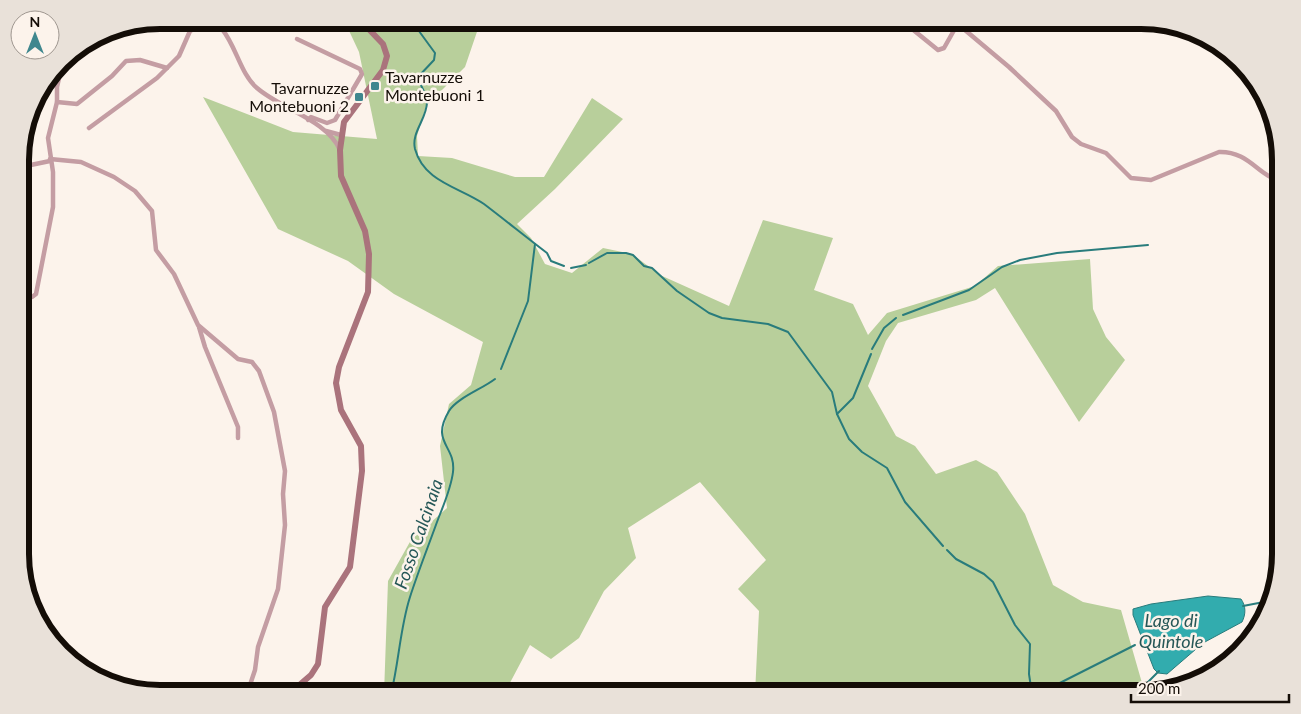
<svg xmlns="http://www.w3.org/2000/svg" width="1301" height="714" viewBox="0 0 1301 714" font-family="Lato,sans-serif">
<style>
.green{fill:#b8cf9b}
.water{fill:#32acae;stroke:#297c7c}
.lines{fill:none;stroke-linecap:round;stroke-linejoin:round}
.stream{stroke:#297c7c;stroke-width:2}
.minor{stroke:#c49da3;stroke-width:4.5}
.secondary{stroke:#aa737c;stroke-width:6}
.poi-dot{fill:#3f878e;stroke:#fcf3eb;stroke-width:2}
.labels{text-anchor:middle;stroke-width:5;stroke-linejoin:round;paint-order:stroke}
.poi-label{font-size:16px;fill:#140d07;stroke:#fcf3eb;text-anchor:start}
.water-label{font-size:18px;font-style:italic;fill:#255757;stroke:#fcf3eb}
.rim{fill:none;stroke:#140d07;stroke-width:6}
</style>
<rect width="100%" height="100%" fill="#fcf3eb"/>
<!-- green -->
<path class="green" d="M 344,20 L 481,20 L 465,67 L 426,106 L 417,136 L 418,156 L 452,158 L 515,177 L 544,177 L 592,98 L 623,119 L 555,189 L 517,224 L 531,238 L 545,264 L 572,273 L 603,248 L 632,254 L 660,275 L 729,306 L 763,220 L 833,238 L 814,290 L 853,304 L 868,335 L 887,313 L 975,286 L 998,266 L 1090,259 L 1093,309 L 1106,337 L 1125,360 L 1079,422 L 995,288 L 976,300 L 898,323 L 886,341 L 868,386 L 896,436 L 915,446 L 936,474 L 976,460 L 997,472 L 1025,514 L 1053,585 L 1083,602 L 1121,610 L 1142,683 L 1133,694 L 755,694 L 759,611 L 738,589 L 766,560 L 700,482 L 628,528 L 636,558 L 604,591 L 579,638 L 551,659 L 530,645 L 504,694 L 384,694 L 388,581 L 411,540 L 447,508 L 440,446 L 449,404 L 471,385 L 483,342 L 394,294 L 348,261 L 278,229 L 203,97 L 293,132 L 377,139 L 359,52 Z"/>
<!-- water -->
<path class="water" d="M 1208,596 L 1241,599 C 1246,606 1246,614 1242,622 L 1203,643 L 1167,674 L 1158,673 L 1154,669 L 1133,615 L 1133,609 L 1151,604 Z"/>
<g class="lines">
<!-- stream -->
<g class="stream">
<path d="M 415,20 L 416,27 L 435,53 L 434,60 L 418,77 C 420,86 427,94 427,102 C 427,119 411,132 415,149 C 424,182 459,187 484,204 C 505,220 526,237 547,253 L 551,261 L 564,266"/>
<path d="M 1147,22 L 1148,26"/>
<path d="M 589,263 L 607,253 L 626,253 L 633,255 L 644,266 L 652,268 L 677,291 L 709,313 L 722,318 L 768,324 L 788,332 L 832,392 L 837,414 L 849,439 L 862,452 L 887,468 L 905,502 L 943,546"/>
<path d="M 571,268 L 586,265"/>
<path d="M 903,315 L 969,290 L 1002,267 L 1020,260 L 1057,253 L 1148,245"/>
<path d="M 872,349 L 884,328 L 896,318"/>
<path d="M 501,369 L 528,301 L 535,244"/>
<path d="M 837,414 L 853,398 L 871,354"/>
<path d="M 947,550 L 956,559 L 984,574 L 993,582 L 1015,625 L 1030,644 L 1029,674 L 1032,694"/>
<path d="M 1243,606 L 1269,601"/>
<path d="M 391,694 C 399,662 400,628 410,597 C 418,572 428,547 437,522 C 443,506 451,489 453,472 C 456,445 430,443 449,411 C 457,398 482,389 495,379"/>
<path d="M 1038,694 L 1135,645"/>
<path d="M 1128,694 L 1147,683 L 1159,671"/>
</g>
<!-- minor -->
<g class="minor">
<path d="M 901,20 L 938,50 L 944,48 L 957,25"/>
<path d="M 953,20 L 1009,67 L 1056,111 L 1072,137 L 1081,144 L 1106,153 L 1131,178 L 1151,180 L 1219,152 C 1249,151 1258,176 1281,181"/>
<path d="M 297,39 L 360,69 L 362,74 L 335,120 L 327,123 L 311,117 L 308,120"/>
<path d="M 57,102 L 77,104 L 112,76 L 126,61 L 140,60 L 167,68"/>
<path d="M 89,128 L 157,78 L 179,56 L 190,31 L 201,25 L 222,29 C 236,46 241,75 257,88 C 281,109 327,120 340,150"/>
<path d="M 326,131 L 341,135"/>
<path d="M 50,159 L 81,162 L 114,177 L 135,191 L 152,211 L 156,250 L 174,274 L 198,325 L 238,359 L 252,362 L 259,371 L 274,412 L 285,471 L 283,494 L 285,525 L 278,589 L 258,647 L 255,670 L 247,694"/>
<path d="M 21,167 L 50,161"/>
<path d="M 21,293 L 32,297 L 36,294 L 53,207 L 53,172 L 48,138 L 57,102 L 57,87 L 63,61"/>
<path d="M 199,327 L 205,347 L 238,427 L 238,438"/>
</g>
<!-- secondary -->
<path class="secondary" d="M 289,694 L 311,675 L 318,664 L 325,607 L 350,567 L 362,471 L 361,446 L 341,410 L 336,383 L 339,367 L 368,292 L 369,254 L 365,231 L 341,176 L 340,150 L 344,122 L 383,70 L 387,56 L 383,44 L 360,20"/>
</g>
<!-- markers -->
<g class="poi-dot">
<rect x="370" y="81" width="10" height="10" rx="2.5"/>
<rect x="354" y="92" width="10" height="10" rx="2.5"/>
</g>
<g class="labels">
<!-- poi labels -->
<g class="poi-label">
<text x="385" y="83">Tavarnuzze<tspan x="385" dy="18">Montebuoni 1</tspan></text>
<text x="349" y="94" text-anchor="end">Tavarnuzze<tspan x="349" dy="18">Montebuoni 2</tspan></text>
</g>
<!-- water labels -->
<g class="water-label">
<text transform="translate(419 534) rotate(-71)" y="6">Fosso Calcinaia</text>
<text x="1171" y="627">Lago di<tspan x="1171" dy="21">Quintole</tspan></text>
</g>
</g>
<!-- crop -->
<path d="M0 0H1301V714H0ZM160 29H1141A131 131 0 0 1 1272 160V554A131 131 0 0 1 1141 685H160A131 131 0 0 1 29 554V160A131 131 0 0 1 160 29Z" fill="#e9e1d9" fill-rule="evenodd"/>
<path class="rim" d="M160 29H1141A131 131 0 0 1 1272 160V554A131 131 0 0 1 1141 685H160A131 131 0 0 1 29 554V160A131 131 0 0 1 160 29Z"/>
<!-- north arrow -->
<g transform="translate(35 35)"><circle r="24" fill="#fcf3eb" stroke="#9f9790"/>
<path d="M0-4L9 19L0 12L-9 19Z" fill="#3f878e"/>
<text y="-8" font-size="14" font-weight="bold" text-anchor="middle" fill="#140d07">N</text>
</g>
<!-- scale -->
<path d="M1131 694v8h158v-8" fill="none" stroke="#140d07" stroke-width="2.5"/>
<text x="1138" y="694" font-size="15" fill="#140d07" stroke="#fcf3eb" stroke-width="4" paint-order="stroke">200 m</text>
</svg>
